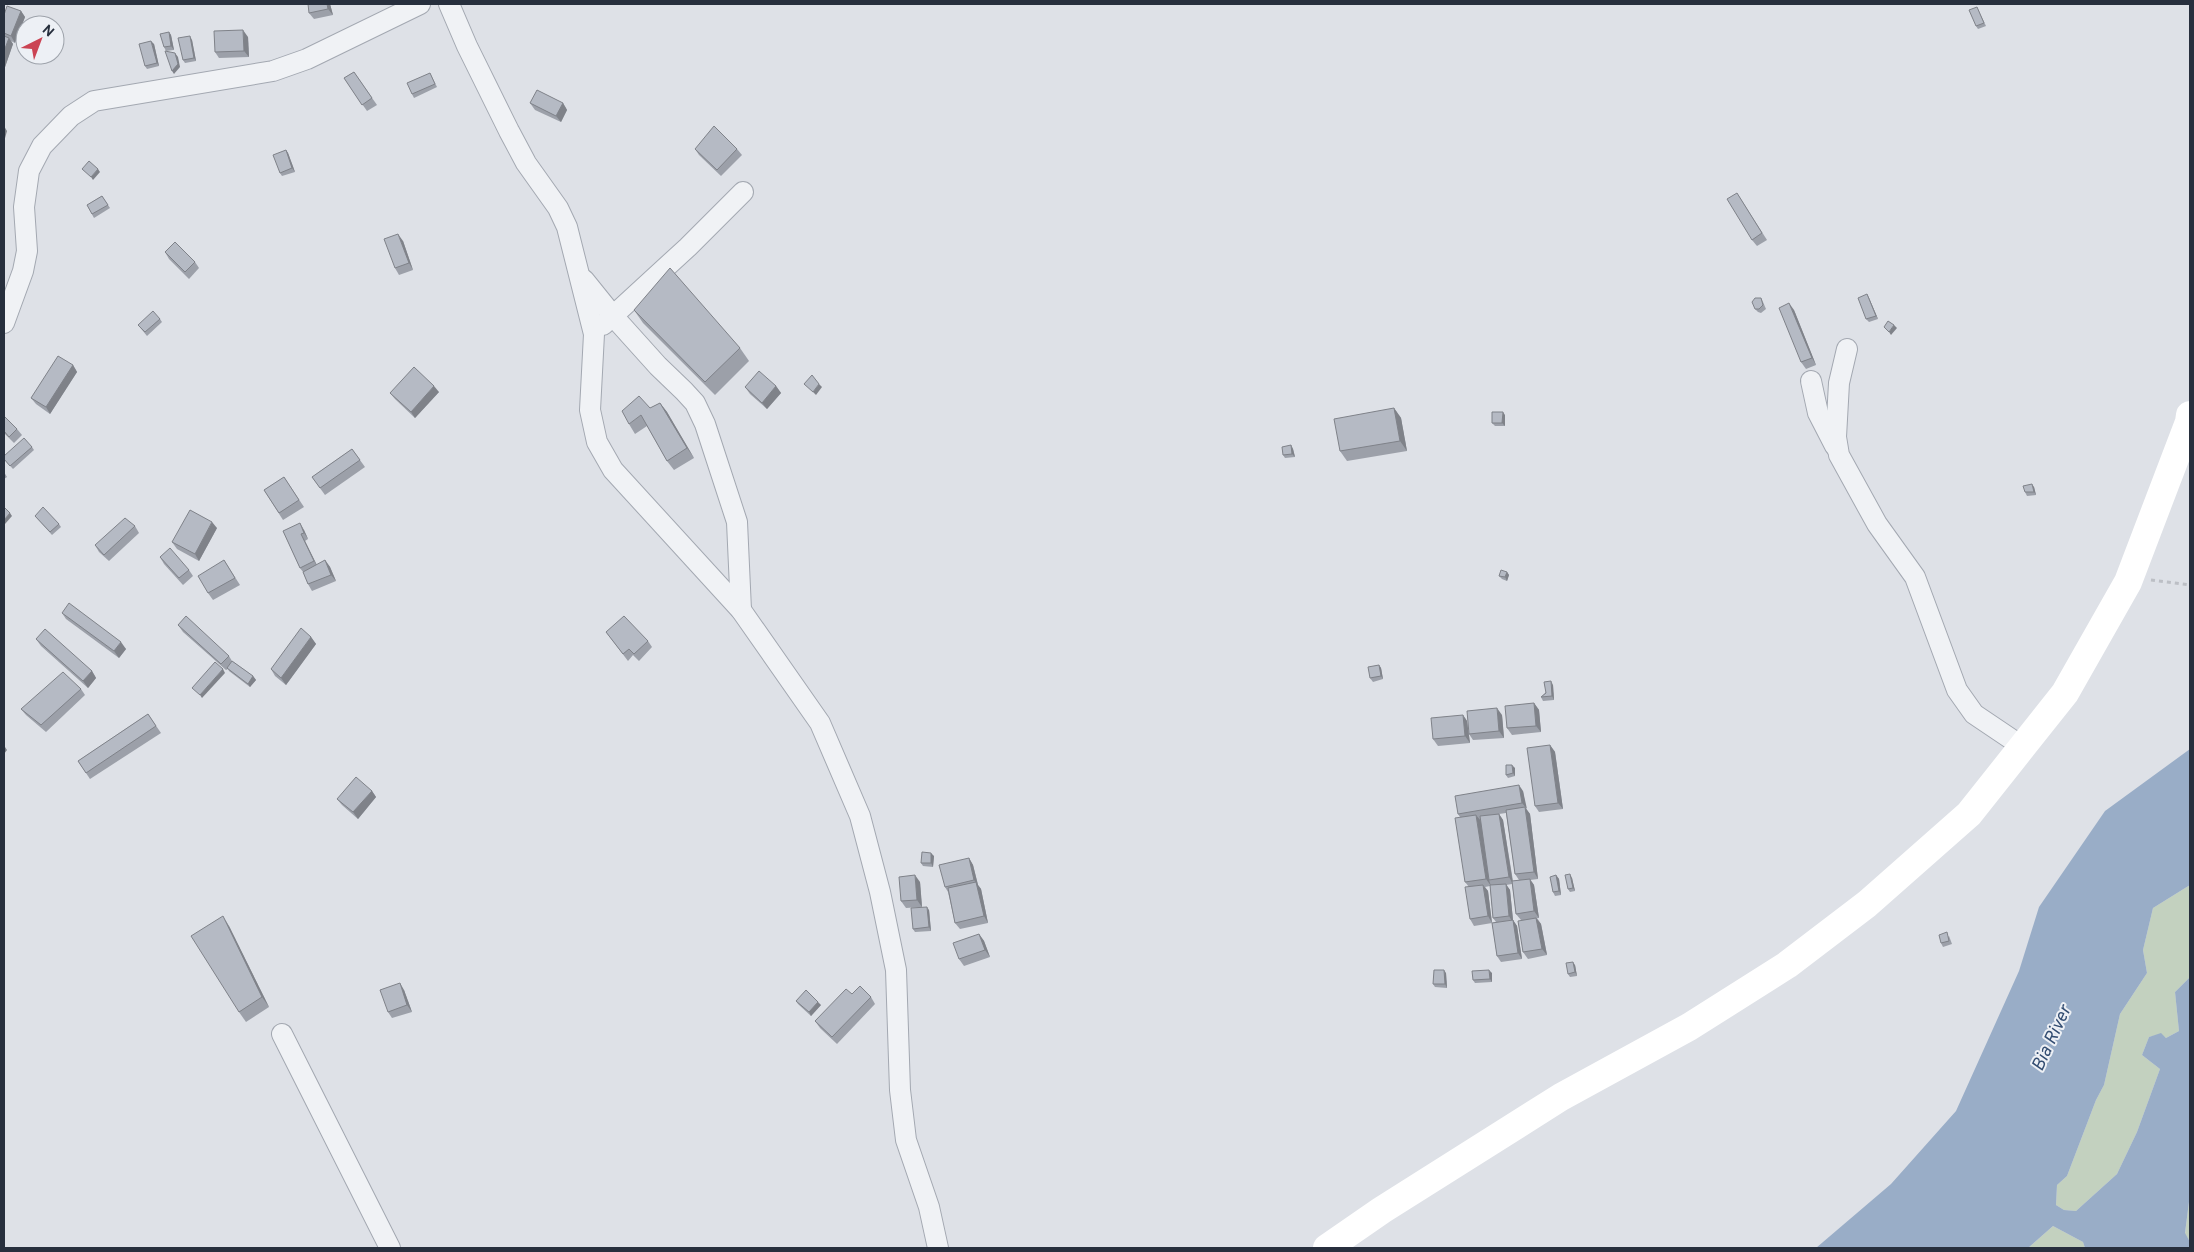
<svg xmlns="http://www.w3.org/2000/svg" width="2194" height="1252" viewBox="0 0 2194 1252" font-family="Overpass,sans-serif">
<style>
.green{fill:#c3d1bf}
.water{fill:#99adc7}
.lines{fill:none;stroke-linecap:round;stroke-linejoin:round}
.minor-casing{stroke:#a3a8b1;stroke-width:22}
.path{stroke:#bcbfc5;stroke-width:3;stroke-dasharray:4 4;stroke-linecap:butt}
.minor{stroke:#f0f2f5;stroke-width:20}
.secondary{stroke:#fff;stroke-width:28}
.wall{fill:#9ca0a9;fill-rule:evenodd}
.shaded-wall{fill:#7f8289}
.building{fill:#b5bac4;stroke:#7f8289}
.labels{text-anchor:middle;stroke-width:4;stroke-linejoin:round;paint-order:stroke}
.water-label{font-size:18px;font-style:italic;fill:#324c71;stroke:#edf0f5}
</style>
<rect width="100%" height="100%" fill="#dee1e7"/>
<!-- green -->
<g class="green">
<path d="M 2190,885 L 2190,977 L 2175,992 L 2179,1031 L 2166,1038 L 2161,1034 L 2149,1037 L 2142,1055 L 2160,1069 L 2137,1132 L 2117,1174 L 2076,1211 L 2064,1210 L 2056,1205 L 2057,1185 L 2067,1176 L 2096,1100 L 2104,1085 L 2120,1014 L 2147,973 L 2143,950 L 2153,908 Z"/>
<path d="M 2190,1194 L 2190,1242 L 2185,1234 Z"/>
<path d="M 2053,1226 L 2083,1242 L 2085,1248 L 2028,1248 Z"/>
</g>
<!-- water -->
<path class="water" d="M 2190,749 L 2190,885 L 2153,908 L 2143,950 L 2147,973 L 2120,1014 L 2104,1085 L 2096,1100 L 2067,1176 L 2057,1185 L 2056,1205 L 2064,1210 L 2076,1211 L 2117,1174 L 2137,1132 L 2160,1069 L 2142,1055 L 2149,1037 L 2161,1033 L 2166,1038 L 2179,1031 L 2175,992 L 2190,977 L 2190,1194 L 2185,1233 L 2190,1242 L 2190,1248 L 2085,1248 L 2083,1242 L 2053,1226 L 2028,1248 L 1816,1248 L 1891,1184 L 1956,1111 L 2019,971 L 2039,907 L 2105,811 Z"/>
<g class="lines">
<!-- minor casing -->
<g class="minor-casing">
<g id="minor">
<path d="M 449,4 L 467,46 L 509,131 L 526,163 L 558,208 L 567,227 L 594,334 L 590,410 L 597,442 L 613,470 L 741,610 L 820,723 L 860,816 L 880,892 L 896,970 L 900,1090 L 906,1140 L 929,1207 L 938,1248"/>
<path d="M 584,280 L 613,316 L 658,366 L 684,391 L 695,403 L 705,424 L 737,522 L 741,610"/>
<path d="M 4,323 L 23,271 L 27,251 L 24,207 L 29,171 L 42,146 L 71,116 L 94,101 L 273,71 L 307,59 L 420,4"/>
<path d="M 603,325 L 688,247 L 743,192"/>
<path d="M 1847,349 L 1839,383 L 1836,437 L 1839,455 L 1877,524 L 1915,577 L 1957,690 L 1974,714 L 2023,747"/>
<path d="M 1811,381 L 1818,413 L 1835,446"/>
<path d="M 282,1034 L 390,1248"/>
</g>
</g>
<!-- path -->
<path class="path" d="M 2151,580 L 2190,585"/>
<!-- minor -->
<use href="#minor" class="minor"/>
<!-- secondary -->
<path class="secondary" d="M 1327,1248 L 1382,1210 L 1561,1097 L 1689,1027 L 1787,965 L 1867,904 L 1969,814 L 2065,693 L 2128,582 L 2189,422 L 2190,415"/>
</g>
<!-- wall -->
<g class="wall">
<path d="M 330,4 L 333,15 L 314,19 L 309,13 Z"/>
<path d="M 1977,7 L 1986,26 L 1978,29 L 1976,26 Z"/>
<path d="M 21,11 L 25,17 L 15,43 L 11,41 L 13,44 L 4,70 L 4,15 Z"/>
<path d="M 169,32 L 171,35 L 174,50 L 166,51 L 164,47 Z"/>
<path d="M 248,37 L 249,57 L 219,58 L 215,52 Z"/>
<path d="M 192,40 L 196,61 L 185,63 L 183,60 Z"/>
<path d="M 154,44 L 159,66 L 147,69 L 145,66 Z"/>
<path d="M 354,72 L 377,105 L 367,111 L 344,78 Z"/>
<path d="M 430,73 L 437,87 L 414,98 L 412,94 Z"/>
<path d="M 530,103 L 563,103 L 567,110 L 561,122 L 535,110 Z"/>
<path d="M 695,149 L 737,149 L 742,155 L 721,176 L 699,155 Z"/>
<path d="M 286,150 L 288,153 L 295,172 L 282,176 L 280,173 Z"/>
<path d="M 1737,193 L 1767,240 L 1757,246 L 1752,240 Z"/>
<path d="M 102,196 L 110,208 L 94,218 L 87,205 Z"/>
<path d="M 403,241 L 413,270 L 399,275 L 395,268 Z"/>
<path d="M 165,252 L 195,262 L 199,268 L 189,279 L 169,259 Z"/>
<path d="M 1867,294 L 1869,298 L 1878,319 L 1869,322 L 1866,319 Z"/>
<path d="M 1761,298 L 1763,302 L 1766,309 L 1761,313 L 1758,312 L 1755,309 Z"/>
<path d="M 634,310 L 740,348 L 749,361 L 715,395 L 643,323 Z"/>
<path d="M 1794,310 L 1816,365 L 1806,369 L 1801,362 Z"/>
<path d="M 160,319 L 162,322 L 147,336 L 138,325 Z"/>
<path d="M 73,365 L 77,372 L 50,414 L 36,404 L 31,398 Z"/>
<path d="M 776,386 L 781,393 L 767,409 L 750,394 L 745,387 Z"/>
<path d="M 439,392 L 415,418 L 395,399 L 390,393 Z"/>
<path d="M 660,403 L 667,412 L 694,458 L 674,470 L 667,461 L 647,426 L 635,434 L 629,424 L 650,408 Z"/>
<path d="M 1394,408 L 1401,418 L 1407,451 L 1347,461 L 1340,451 Z"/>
<path d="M 1505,415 L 1505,426 L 1495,426 L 1492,423 Z"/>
<path d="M 4,416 L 17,429 L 22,435 L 14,443 L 4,433 Z"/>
<path d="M 1291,445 L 1293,449 L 1295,457 L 1285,458 L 1283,455 Z"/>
<path d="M 32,447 L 34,450 L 13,469 L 4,459 Z"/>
<path d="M 352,449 L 365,467 L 325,495 L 312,477 Z"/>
<path d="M 4,472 L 7,477 L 4,479 Z"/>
<path d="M 284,477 L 304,507 L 283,520 L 264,490 Z"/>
<path d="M 2034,487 L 2036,495 L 2027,496 L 2025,492 Z"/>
<path d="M 35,516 L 59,524 L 61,527 L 52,535 Z"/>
<path d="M 135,526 L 139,533 L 109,561 L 99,552 L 95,545 Z"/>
<path d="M 217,528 L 199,561 L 177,549 L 172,542 Z"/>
<path d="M 304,530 L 308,539 L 305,541 L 317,565 L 325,560 L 330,567 L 336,581 L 312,591 L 308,584 L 303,572 L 300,568 L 283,531 Z"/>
<path d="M 160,557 L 189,570 L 193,576 L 183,585 L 164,564 Z"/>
<path d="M 224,560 L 240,585 L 213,600 L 208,593 Z"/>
<path d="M 1507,572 L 1509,575 L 1507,581 L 1502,579 L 1499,576 Z"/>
<path d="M 62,613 L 126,649 L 119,658 L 66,619 Z"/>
<path d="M 178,625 L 229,656 L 232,661 L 253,676 L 256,680 L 250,687 L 229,671 L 228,669 L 226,670 L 183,632 Z"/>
<path d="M 606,632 L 648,641 L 652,647 L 639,661 L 633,655 L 628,661 Z"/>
<path d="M 311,637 L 316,644 L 286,685 L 275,676 L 271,669 Z"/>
<path d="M 36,639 L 92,671 L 96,678 L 88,688 L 41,646 Z"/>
<path d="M 1379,665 L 1381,668 L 1383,679 L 1373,682 L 1370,678 Z"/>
<path d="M 1553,685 L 1554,700 L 1543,701 L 1541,697 Z"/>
<path d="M 81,689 L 85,695 L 46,732 L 26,715 L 21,709 Z"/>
<path d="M 1534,703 L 1539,710 L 1541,732 L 1512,735 L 1507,728 Z"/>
<path d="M 148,714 L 161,733 L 90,779 L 78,761 Z"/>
<path d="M 1463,715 L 1467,721 L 1470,743 L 1438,746 L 1433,739 Z"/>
<path d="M 1502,715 L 1504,738 L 1473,740 L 1469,734 Z"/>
<path d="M 1550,745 L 1555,752 L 1563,809 L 1539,812 L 1535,806 Z"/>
<path d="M 1515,768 L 1515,776 L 1508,778 L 1506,775 Z"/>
<path d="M 372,791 L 376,797 L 358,819 L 342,805 L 337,799 Z"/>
<path d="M 1523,791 L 1526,809 L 1530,814 L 1538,879 L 1530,880 L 1534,885 L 1539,918 L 1537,918 L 1541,924 L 1547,955 L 1528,959 L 1523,952 L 1521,920 L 1516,914 L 1512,884 L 1506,885 L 1510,890 L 1513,920 L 1517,926 L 1522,959 L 1501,962 L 1497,956 L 1492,923 L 1474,926 L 1470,919 L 1469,887 L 1465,882 L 1460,817 L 1458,814 ZM 1506,813 L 1515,874 L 1519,880 L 1513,881 L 1503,820 L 1499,814 ZM 1490,886 L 1493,918 L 1496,922 L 1492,923 L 1488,891 L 1485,887 Z"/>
<path d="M 934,856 L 933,867 L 923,866 L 921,863 Z"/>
<path d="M 969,858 L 973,865 L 978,885 L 981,889 L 988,923 L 960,929 L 955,923 L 948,892 L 945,887 Z"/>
<path d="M 1556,875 L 1559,879 L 1561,895 L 1555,896 L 1553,892 Z"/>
<path d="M 1572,878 L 1575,891 L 1570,892 L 1568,889 Z"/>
<path d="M 920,882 L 922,907 L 906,908 L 901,901 Z"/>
<path d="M 929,910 L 931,931 L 915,932 L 913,929 Z"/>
<path d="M 229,926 L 269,1007 L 246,1022 L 239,1012 Z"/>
<path d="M 979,934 L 984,941 L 990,957 L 964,966 L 959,959 Z"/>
<path d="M 1949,936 L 1952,944 L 1943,947 L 1941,943 Z"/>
<path d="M 1575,965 L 1577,976 L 1570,977 L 1568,974 Z"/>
<path d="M 1446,973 L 1447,988 L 1435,987 L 1433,984 Z"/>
<path d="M 1492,973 L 1492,982 L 1475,983 L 1473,980 Z"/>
<path d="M 404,990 L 412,1012 L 392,1018 L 388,1012 Z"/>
<path d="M 852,994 L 871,997 L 875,1004 L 837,1044 L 820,1028 L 815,1021 Z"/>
<path d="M 796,1001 L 821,1005 L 811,1016 L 798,1004 Z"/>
</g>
<!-- shaded-wall -->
<g class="shaded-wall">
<path d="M 327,4 L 330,4 L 333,15 L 328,9 Z"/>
<path d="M 21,11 L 25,17 L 15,43 L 11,36 Z"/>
<path d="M 243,30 L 248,37 L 249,57 L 244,51 Z"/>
<path d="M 169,32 L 171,35 L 174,50 L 171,46 Z"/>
<path d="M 190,36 L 192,40 L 196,61 L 194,58 Z"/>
<path d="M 9,38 L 13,44 L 4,70 L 4,51 Z"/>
<path d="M 151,41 L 154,44 L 159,66 L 157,63 Z"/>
<path d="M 175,53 L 178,57 L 180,67 L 174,74 L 172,71 Z"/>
<path d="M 563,103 L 567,110 L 561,122 L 556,116 Z"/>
<path d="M 4,126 L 7,131 L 4,142 Z"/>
<path d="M 286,150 L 288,153 L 295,172 L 292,168 Z"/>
<path d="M 98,169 L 100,172 L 93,180 L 91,177 Z"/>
<path d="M 398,234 L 403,241 L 413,270 L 409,263 Z"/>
<path d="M 1867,294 L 1869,298 L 1878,319 L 1876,316 Z"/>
<path d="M 1789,303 L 1794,310 L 1816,365 L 1812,358 Z"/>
<path d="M 1894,325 L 1897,328 L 1891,335 L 1889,332 Z"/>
<path d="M 73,365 L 77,372 L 50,414 L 46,407 Z"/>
<path d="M 819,384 L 822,387 L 816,395 L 813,392 Z"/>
<path d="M 434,386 L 439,392 L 415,418 L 411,412 Z"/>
<path d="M 776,386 L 781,393 L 767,409 L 762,403 Z"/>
<path d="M 660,403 L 667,412 L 694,458 L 687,448 Z"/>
<path d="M 1394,408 L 1401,418 L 1407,451 L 1400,441 Z"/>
<path d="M 1503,412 L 1505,415 L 1505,426 L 1502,423 Z"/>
<path d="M 1291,445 L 1293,449 L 1295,457 L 1292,454 Z"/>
<path d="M 2032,484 L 2034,487 L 2036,495 L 2034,492 Z"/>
<path d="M 10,513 L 12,516 L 5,524 L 4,522 L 4,520 Z"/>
<path d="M 212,522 L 217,528 L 199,561 L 195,554 Z"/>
<path d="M 300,523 L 304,530 L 308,539 L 304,533 Z"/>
<path d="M 301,534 L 305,541 L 318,568 L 314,561 Z"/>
<path d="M 325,560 L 330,567 L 336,581 L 331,575 Z"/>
<path d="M 1507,572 L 1509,575 L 1507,581 L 1505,577 Z"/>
<path d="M 311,637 L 316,644 L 286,685 L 281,678 Z"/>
<path d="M 121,642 L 126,649 L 119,658 L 114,651 Z"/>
<path d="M 1379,665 L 1381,668 L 1383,679 L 1381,676 Z"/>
<path d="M 223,669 L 225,673 L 202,698 L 200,695 Z"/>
<path d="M 92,671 L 96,678 L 88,688 L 83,681 Z"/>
<path d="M 253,676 L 256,680 L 250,687 L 248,684 Z"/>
<path d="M 1551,681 L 1553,685 L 1554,700 L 1552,696 Z"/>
<path d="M 1534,703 L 1539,710 L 1541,732 L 1536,726 Z"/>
<path d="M 1497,708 L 1502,715 L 1504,738 L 1499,731 Z"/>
<path d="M 1463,715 L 1467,721 L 1470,743 L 1465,736 Z"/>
<path d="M 1550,745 L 1555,752 L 1563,809 L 1558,803 Z"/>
<path d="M 5,747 L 7,750 L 4,754 L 4,748 Z"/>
<path d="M 1512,765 L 1515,768 L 1515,776 L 1513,773 Z"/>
<path d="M 1519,785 L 1523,791 L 1527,809 L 1522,803 Z"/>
<path d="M 372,791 L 376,797 L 358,819 L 353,812 Z"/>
<path d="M 1525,807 L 1530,814 L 1538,879 L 1534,872 Z"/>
<path d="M 1499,814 L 1503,820 L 1513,884 L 1509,877 Z"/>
<path d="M 1476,815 L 1481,821 L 1489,880 L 1491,886 L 1486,879 Z"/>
<path d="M 931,853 L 934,856 L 933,867 L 931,863 Z"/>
<path d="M 969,858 L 973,865 L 978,885 L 981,889 L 988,923 L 984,916 L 976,883 L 974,880 Z"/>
<path d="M 1570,874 L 1572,878 L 1575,891 L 1573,888 Z"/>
<path d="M 915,875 L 920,882 L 922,907 L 917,900 Z"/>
<path d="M 1556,875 L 1559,879 L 1561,895 L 1559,891 Z"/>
<path d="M 1530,879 L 1534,885 L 1539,918 L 1534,911 Z"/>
<path d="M 1506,884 L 1510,890 L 1513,920 L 1517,926 L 1522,959 L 1518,953 L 1513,923 L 1509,916 Z"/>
<path d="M 1483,885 L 1488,891 L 1492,923 L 1488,916 Z"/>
<path d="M 927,907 L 929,910 L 931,931 L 929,927 Z"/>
<path d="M 223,916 L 229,926 L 269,1007 L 262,997 Z"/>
<path d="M 1536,918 L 1541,924 L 1547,955 L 1542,949 Z"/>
<path d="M 979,934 L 984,941 L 990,957 L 985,950 Z"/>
<path d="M 1573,962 L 1575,965 L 1577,976 L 1575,972 Z"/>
<path d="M 1444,970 L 1446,973 L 1447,988 L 1445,984 Z"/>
<path d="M 1489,970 L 1492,973 L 1492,982 L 1490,979 Z"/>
<path d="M 400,983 L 404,990 L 412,1012 L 407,1005 Z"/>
<path d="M 818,1002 L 821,1005 L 811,1016 L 809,1012 Z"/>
</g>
<!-- building -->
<g class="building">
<path d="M 308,4 L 327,4 L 328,9 L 309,13 Z"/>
<path d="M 7,6 L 21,11 L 11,36 L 4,33 L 4,15 Z"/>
<path d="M 1977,7 L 1984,23 L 1976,26 L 1969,10 Z"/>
<path d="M 243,30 L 244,51 L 215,52 L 214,31 Z"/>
<path d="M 169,32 L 171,46 L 164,47 L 160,34 Z"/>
<path d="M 4,36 L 9,38 L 4,51 Z"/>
<path d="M 190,36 L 194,58 L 183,60 L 178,38 Z"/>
<path d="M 151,41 L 157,63 L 145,66 L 139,44 Z"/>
<path d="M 165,51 L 175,53 L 178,64 L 172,71 Z"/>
<path d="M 354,72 L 372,98 L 362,105 L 344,78 Z"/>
<path d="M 430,73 L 435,84 L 412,94 L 407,83 Z"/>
<path d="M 537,90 L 563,103 L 556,116 L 530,103 Z"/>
<path d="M 714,126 L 737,149 L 717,170 L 695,149 Z"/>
<path d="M 286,150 L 292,168 L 280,173 L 273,155 Z"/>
<path d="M 89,161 L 98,169 L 91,177 L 82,169 Z"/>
<path d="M 1737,193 L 1762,233 L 1752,240 L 1727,199 Z"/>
<path d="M 102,196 L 108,205 L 92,214 L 87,205 Z"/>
<path d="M 398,234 L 409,263 L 395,268 L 384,239 Z"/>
<path d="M 175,242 L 195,262 L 185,272 L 165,252 Z"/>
<path d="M 670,268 L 740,348 L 705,382 L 634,310 Z"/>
<path d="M 1867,294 L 1876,316 L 1866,319 L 1858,298 Z"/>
<path d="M 1755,298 L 1761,298 L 1763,305 L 1759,309 L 1755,309 L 1752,302 Z"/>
<path d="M 1789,303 L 1812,358 L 1801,362 L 1779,308 Z"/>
<path d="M 153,311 L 160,319 L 145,332 L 138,325 Z"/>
<path d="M 1888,321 L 1894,325 L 1889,332 L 1884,327 Z"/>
<path d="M 58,356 L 73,365 L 46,407 L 31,398 Z"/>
<path d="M 414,367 L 434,386 L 411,412 L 390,393 Z"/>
<path d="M 759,371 L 776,386 L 762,403 L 745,387 Z"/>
<path d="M 812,375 L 819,384 L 813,392 L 804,384 Z"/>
<path d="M 639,396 L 650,408 L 660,403 L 687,448 L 667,461 L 641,415 L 629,424 L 622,411 Z"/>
<path d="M 1394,408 L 1400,441 L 1340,451 L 1334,419 Z"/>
<path d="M 1492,412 L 1503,412 L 1502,423 L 1492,423 Z"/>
<path d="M 4,416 L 17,429 L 9,437 L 4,431 Z"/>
<path d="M 24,438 L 32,447 L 10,466 L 4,459 L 4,456 Z"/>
<path d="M 1291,445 L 1292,454 L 1283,455 L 1282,447 Z"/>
<path d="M 352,449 L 360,460 L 320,488 L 312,477 Z"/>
<path d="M 284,477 L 299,500 L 279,513 L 264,490 Z"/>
<path d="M 2032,484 L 2034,492 L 2025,492 L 2023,486 Z"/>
<path d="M 4,507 L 10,513 L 4,520 Z"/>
<path d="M 43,507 L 59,524 L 50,532 L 35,516 Z"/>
<path d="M 190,510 L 212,522 L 195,554 L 172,542 Z"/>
<path d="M 125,518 L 135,526 L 104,555 L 95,545 Z"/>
<path d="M 300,523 L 304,533 L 301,534 L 314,561 L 300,568 L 283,531 Z"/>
<path d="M 170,548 L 189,570 L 179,578 L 160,557 Z"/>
<path d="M 224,560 L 235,578 L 208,593 L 198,576 Z"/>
<path d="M 325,560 L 331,575 L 308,584 L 303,572 Z"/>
<path d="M 1501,570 L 1507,572 L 1505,577 L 1499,576 Z"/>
<path d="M 69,603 L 121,642 L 114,651 L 62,613 Z"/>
<path d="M 186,616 L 229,656 L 221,664 L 178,625 Z"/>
<path d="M 624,616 L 648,641 L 634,654 L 629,649 L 623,654 L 606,632 Z"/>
<path d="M 301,628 L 311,637 L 281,678 L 271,669 Z"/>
<path d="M 45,629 L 92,671 L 83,681 L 36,639 Z"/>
<path d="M 232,661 L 253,676 L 248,684 L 227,668 Z"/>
<path d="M 215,662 L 223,669 L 200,695 L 192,688 Z"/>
<path d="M 1379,665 L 1381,676 L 1370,678 L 1368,667 Z"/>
<path d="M 63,672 L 81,689 L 41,725 L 21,709 Z"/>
<path d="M 1551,681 L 1552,696 L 1541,697 L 1546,693 L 1544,682 Z"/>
<path d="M 1534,703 L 1536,726 L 1507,728 L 1505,706 Z"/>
<path d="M 1497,708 L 1499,731 L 1469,734 L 1467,711 Z"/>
<path d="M 148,714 L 156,726 L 86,773 L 78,761 Z"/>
<path d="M 1463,715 L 1465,736 L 1433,739 L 1431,718 Z"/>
<path d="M 1550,745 L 1558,803 L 1535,806 L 1527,748 Z"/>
<path d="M 1506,765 L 1512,765 L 1513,773 L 1506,775 Z"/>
<path d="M 356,777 L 372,791 L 353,812 L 337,799 Z"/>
<path d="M 1519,785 L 1522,803 L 1458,814 L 1455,796 Z"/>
<path d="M 1525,807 L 1534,872 L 1515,874 L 1506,810 Z"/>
<path d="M 1499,814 L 1509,877 L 1489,880 L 1480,816 Z"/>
<path d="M 1476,815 L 1486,879 L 1465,882 L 1455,818 Z"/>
<path d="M 922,852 L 931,853 L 931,863 L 921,863 Z"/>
<path d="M 969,858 L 974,880 L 945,887 L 939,865 Z"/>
<path d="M 1570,874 L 1573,888 L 1568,889 L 1565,875 Z"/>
<path d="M 915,875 L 917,900 L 901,901 L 899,877 Z"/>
<path d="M 1556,875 L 1559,891 L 1553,892 L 1550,877 Z"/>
<path d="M 1530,879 L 1534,911 L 1516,914 L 1512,881 Z"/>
<path d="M 976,882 L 984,916 L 955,923 L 948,888 Z"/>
<path d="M 1506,884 L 1509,916 L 1493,918 L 1490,885 Z"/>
<path d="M 1483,885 L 1488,916 L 1470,919 L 1465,887 Z"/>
<path d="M 927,907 L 929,927 L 913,929 L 911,908 Z"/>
<path d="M 223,916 L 262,997 L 239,1012 L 191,936 Z"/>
<path d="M 1536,918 L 1542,949 L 1523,952 L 1518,921 Z"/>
<path d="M 1513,920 L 1518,953 L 1497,956 L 1492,923 Z"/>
<path d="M 1947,932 L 1949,941 L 1941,943 L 1939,935 Z"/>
<path d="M 979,934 L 985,950 L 959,959 L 953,943 Z"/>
<path d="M 1573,962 L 1575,972 L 1568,974 L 1566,963 Z"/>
<path d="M 1434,970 L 1444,970 L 1445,984 L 1433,984 Z"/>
<path d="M 1489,970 L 1490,979 L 1473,980 L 1472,971 Z"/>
<path d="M 400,983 L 407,1005 L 388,1012 L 380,990 Z"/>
<path d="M 860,986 L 871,997 L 832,1037 L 815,1021 L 846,989 L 852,994 Z"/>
<path d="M 806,990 L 818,1002 L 809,1012 L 796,1001 Z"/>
</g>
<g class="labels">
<!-- water labels -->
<g class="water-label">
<text transform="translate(2051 1038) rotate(-65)" y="6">Bia River</text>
</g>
</g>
<!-- border -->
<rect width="2194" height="1252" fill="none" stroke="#272f3d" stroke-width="10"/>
<!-- north arrow -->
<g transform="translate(40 40) rotate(42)"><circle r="24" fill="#edf0f5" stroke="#9ea3ab"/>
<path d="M0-4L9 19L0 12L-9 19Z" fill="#cb4353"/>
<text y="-8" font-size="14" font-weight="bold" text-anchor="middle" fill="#272f3d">N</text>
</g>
</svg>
